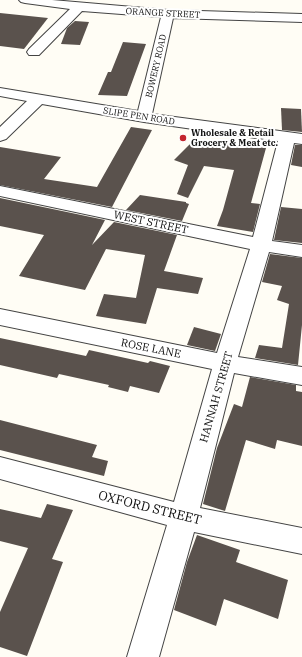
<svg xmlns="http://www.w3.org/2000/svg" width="302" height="657" viewBox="0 0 302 657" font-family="'IBM Plex Serif',serif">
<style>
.building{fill:#5a524d}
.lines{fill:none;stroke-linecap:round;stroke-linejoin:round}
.minor-casing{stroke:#444;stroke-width:2}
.minor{fill:#fff;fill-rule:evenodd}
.poi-dot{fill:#c4262e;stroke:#fff;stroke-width:1.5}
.labels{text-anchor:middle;stroke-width:4;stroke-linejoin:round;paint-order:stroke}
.far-street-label{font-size:9px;fill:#111;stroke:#fff}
.far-poi-label{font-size:9px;font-weight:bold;fill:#111;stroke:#fff;text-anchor:start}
.street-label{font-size:11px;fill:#111;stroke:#fff}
.near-street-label{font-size:13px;fill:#111;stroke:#fff}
</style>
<rect width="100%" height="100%" fill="#fffdf5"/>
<!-- building -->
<g class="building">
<path d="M 0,13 L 48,18 L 24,49 L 0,46 Z"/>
<path d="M 75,21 L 89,22 L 80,45 L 61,44 L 67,28 Z"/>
<path d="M 123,42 L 146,44 L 127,96 L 98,95 L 108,72 L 111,72 Z"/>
<path d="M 281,108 L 301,109 L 302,132 L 282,130 Z"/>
<path d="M 131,127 L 152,130 L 112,207 L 0,185 L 0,147 L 61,157 L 44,179 L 97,187 Z"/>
<path d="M 193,141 L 266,148 L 251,203 L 260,204 L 253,232 L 217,226 L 223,210 L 234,170 L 204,166 L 188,198 L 177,194 L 188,165 L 174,160 Z"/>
<path d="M 295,145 L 302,145 L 302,167 L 291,165 Z"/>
<path d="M 140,195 L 186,202 L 186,203 L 189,204 L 182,221 L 126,210 Z"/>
<path d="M 0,198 L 105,220 L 92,245 L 114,222 L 177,235 L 164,271 L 203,278 L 198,294 L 157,288 L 146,324 L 96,316 L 104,294 L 136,298 L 145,255 L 106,249 L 85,290 L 19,276 L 44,235 L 0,226 Z"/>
<path d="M 281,207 L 302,209 L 302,243 L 274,240 Z"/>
<path d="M 270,254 L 302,258 L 302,325 L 298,365 L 255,358 L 259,345 L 282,348 L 289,304 L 277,300 L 282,286 L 262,282 Z"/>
<path d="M 194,327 L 221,334 L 215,351 L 187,345 Z"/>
<path d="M 0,338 L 86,356 L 89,350 L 148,363 L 150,361 L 170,366 L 159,393 L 130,386 L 128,392 L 108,387 L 109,385 L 59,374 L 57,378 L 0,365 Z"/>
<path d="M 250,377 L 296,385 L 296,391 L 302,392 L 302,446 L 277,440 L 275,449 L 246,440 L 225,511 L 203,504 L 217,448 L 234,404 L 242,407 Z"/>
<path d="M 0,420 L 97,445 L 92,457 L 108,461 L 104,476 L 0,450 Z"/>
<path d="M 47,504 L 73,510 L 52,559 L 63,562 L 27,656 L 0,647 L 0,612 L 28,548 L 0,541 L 0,509 L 41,518 Z"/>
<path d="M 197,535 L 240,550 L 236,562 L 288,580 L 278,619 L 224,599 L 216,626 L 174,610 L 187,562 Z"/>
</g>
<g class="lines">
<!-- minor casing -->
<g class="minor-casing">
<path id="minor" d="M 19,0 L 52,0 L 168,10 L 302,14 L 302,22 L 173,18 L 152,114 L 302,134 L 302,144 L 294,143 L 272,241 L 302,245 L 302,257 L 269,252 L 238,357 L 302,367 L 302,385 L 234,373 L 200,508 L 302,528 L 302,554 L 194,532 L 159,657 L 127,657 L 167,525 L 0,479 L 0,457 L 174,502 L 212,369 L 0,325 L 0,309 L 217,353 L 250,249 L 0,196 L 0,186 L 253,237 L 278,141 L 144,122 L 42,104 L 6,139 L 0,141 L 0,127 L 27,101 L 0,96 L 0,88 L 138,111 L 161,17 L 82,11 L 39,55 L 29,55 L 27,52 L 29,49 L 70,9 L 25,3 L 21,2 Z"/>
</g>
<!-- minor -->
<use href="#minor" class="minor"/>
</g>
<!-- markers -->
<circle class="poi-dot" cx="183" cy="138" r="4"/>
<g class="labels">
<!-- far-street labels -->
<g class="far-street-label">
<text transform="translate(163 13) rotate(3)" y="3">ORANGE STREET</text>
<text transform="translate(156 66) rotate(-77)" y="3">BOWERY ROAD</text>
<text transform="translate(139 116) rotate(9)" y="3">SLIPE PEN ROAD</text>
</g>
<!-- far-poi labels -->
<g class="far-poi-label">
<text x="191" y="136">Wholesale &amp; Retail<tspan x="191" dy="10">Grocery &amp; Meat etc.</tspan></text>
</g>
<!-- street labels -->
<g class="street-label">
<text transform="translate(151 222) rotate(12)" y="4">WEST STREET</text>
<text transform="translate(151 348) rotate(11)" y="4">ROSE LANE</text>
<text transform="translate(216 397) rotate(-74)" y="4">HANNAH STREET</text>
</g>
<!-- near-street labels -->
<g class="near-street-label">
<text transform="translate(150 507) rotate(14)" y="5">OXFORD STREET</text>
</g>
</g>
</svg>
